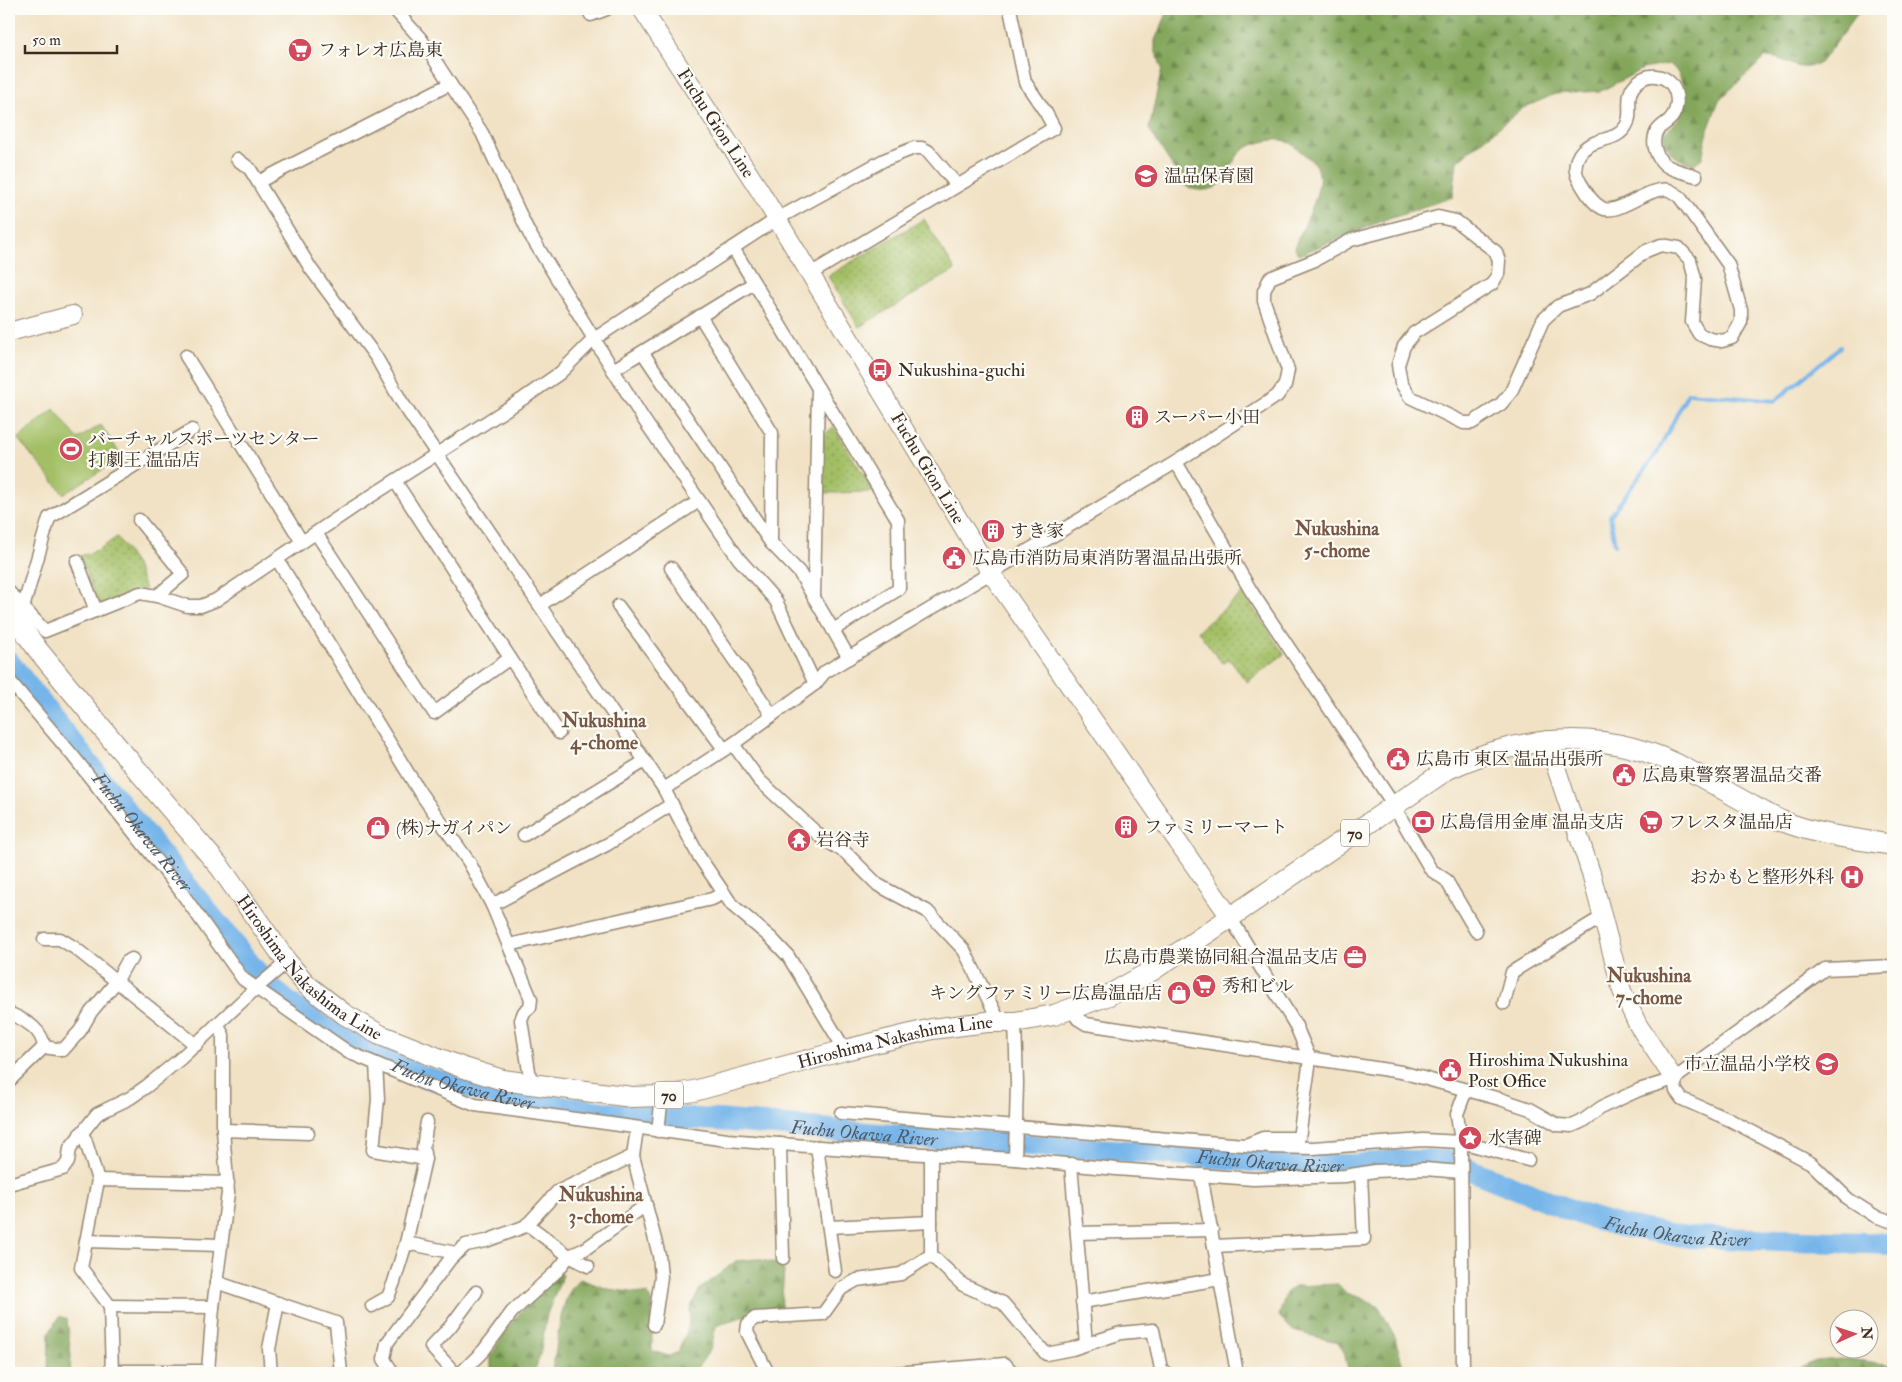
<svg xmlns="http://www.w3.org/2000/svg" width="1902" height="1382" viewBox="0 0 1902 1382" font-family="'IM FELL Double Pica','Noto Serif JP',serif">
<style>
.grass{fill:url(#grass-dots);stroke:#6f7442}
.forest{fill:url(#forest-firs);stroke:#5e683c}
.pitch{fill:#a3bf65;stroke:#6f7442}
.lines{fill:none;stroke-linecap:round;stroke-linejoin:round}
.stream{stroke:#76b5ea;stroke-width:4}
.river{stroke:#76b5ea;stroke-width:22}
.street-casing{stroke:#968672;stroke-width:15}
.secondary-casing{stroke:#968672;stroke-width:20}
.primary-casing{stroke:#968672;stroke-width:22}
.street{stroke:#fff;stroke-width:12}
.secondary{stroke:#fff;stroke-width:18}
.primary{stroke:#fff;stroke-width:20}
.labels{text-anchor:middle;stroke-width:4.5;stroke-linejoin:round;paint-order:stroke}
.shield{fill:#fdfcf7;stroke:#75695f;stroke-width:1}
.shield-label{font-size:16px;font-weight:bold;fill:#3b2a1e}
.poi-label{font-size:18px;fill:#3b2a1e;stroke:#fdfcf7;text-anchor:start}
.street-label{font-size:18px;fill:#3b2a1e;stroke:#fdfcf7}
.neighbourhood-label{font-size:19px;font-weight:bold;fill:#7a5743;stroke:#fdfcf7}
.water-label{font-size:19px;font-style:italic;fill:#505b65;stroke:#fdfcf7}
</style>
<defs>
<pattern id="grass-dots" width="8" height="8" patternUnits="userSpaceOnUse" patternTransform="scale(1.25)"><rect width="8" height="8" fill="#a3bf65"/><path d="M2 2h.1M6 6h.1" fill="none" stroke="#869b53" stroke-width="1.8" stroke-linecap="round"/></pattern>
<pattern id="forest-firs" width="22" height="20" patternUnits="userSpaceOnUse" patternTransform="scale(1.25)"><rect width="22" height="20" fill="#82a65a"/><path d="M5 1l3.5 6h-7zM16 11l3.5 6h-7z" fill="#6c874a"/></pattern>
</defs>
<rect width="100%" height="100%" fill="#fdfcf7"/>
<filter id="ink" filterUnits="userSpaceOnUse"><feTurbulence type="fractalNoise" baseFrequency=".02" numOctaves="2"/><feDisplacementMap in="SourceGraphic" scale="10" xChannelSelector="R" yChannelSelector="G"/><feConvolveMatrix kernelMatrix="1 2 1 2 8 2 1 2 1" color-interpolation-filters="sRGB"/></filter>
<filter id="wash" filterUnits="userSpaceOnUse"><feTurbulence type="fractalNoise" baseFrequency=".0096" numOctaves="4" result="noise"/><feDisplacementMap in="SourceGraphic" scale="20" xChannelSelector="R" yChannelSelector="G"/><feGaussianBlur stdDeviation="1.12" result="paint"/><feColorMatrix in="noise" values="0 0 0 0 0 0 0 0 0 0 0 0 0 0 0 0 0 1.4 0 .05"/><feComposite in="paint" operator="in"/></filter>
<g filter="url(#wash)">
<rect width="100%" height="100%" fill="#f1e2c5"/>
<!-- grass -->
<g class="grass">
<path d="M 924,219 L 955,270 L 859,327 L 828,276 Z"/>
<path d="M 834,427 L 874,492 L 823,493 L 823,435 Z"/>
<path d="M 117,537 L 136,565 L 145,589 L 101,604 L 97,601 L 80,556 L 98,550 Z"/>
<path d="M 1243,593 L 1284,654 L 1247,682 L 1229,659 L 1222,663 L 1198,631 Z"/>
</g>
<!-- forest -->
<g class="forest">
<path d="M 1169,9 L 1861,9 L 1820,63 C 1795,75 1789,57 1766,57 L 1719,100 L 1708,130 L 1702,158 L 1694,164 C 1677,161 1665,152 1664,134 C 1669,128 1678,122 1680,115 C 1686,98 1685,74 1669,64 L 1643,69 L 1601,91 L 1555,94 L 1523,108 L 1457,161 L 1453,197 L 1389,218 L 1299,255 L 1294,247 C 1303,227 1316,205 1319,183 C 1322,167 1310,159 1299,150 C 1295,147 1291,143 1286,141 C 1277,137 1255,143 1246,148 C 1232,156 1227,181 1216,187 C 1206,192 1193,191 1184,185 L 1149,129 L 1162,68 L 1155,50 L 1155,40 Z"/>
<path d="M 757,1259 L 779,1264 L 784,1271 L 781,1308 L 761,1310 L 716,1326 L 711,1348 L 694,1373 L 551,1373 C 560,1344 556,1300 580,1279 L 608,1289 L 647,1294 L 652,1301 L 652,1351 L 669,1356 L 678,1352 L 688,1329 L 690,1309 L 699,1290 L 736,1261 Z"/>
<path d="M 560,1273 L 563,1275 L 547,1314 L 540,1355 L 534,1373 L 491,1373 L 491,1356 L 507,1328 L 521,1311 Z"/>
<path d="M 1338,1284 L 1346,1293 L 1362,1298 L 1379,1307 L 1394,1335 L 1405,1373 L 1349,1373 L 1344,1352 L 1337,1342 L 1293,1331 L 1279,1316 L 1286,1293 L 1295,1286 Z"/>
<path d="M 60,1316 L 67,1319 L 71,1356 L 70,1373 L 48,1373 L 49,1333 Z"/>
<path d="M 1841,1359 L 1893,1366 L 1893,1373 L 1786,1373 L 1816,1361 Z"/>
</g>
<!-- pitch -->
<path class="pitch" d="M 54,409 L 78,439 L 101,425 L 122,457 L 64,494 L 18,439 Z"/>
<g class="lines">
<!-- stream -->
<path class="stream" d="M 1615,544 L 1610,516 L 1657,453 L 1688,393 L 1775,401 L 1840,347"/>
<!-- river -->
<path class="river" id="s1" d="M 9,662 L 106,786 L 267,985 L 293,1006 L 341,1039 L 423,1077 L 528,1102 L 631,1116 L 718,1120 L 949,1140 L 1176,1154 L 1300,1165 L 1355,1165 L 1395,1161 L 1448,1161 L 1583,1215 L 1620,1226 L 1689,1237 L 1893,1244"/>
</g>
</g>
<g filter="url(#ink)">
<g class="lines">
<!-- street casing -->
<g class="street-casing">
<g id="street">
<path d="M 394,9 L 421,39 L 482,133 L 529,233 L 642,417 L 739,559 L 776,601 L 815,684"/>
<path d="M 588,9 L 591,15 L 607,9"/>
<path d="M 237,159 L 250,169 L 311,269 L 376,357 L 401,401 L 664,789 L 698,855 L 732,905 L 771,938 L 788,956 L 845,1050"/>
<path d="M 258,182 L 450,84"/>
<path d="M 733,248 L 898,520 L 899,589 L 833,630 L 849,658"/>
<path d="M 810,274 L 1054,128 L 1046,113 L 1025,82 L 1010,9"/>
<path d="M 700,316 L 772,433 L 771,543"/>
<path d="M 643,353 L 771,543 L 799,572 L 833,630"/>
<path d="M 186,356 L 302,542"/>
<path d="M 613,370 L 754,283"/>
<path d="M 1176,462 L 1251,591 L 1389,798 L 1431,870 L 1446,880 L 1476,931"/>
<path d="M 395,481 L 559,733"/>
<path d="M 139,520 L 183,574 L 157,596"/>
<path d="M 316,533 L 434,713 L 510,658"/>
<path d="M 277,559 L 419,791 L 469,862 L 492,905 L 531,999 L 530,1007 L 524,1012 L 521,1020 L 531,1084"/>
<path d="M 77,561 L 96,611"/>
<path d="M 671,568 L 772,715"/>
<path d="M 9,592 L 45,631 L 140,593 L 157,596 L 187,606 L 201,606 L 216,600 L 354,507 L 524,398 L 560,373 L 594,339 L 777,219 L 884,160 L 914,148 L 922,148 L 928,151 L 957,185"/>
<path d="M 814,598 L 818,388"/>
<path d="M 540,605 L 699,501"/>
<path d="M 618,606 L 724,749"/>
<path d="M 23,608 L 49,518 L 192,430"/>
<path d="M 9,680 L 73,756 L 179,889 L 243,979 L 348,1052 L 475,1105 L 727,1140 L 887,1152 L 1015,1159 L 1116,1169 L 1253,1179 L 1345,1176 L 1375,1171 L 1425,1169 L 1461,1172"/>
<path d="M 733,744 L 759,780 L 822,838 L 846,853 L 878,885 L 927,911 L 964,950 L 996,1015 L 996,1022"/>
<path d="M 664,789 L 733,744 L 815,684 L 825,672 L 1176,462 L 1277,396 L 1285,385 L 1288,370 L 1264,301 L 1264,291 L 1270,278 L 1315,260 L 1351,240 L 1438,217 L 1456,221 L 1496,252 L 1499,261 L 1498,274 L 1492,284 L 1414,333 L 1404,346 L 1398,365 L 1401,383 L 1410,397 L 1464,423 L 1472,423 L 1501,404 L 1511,392 L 1543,320 L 1558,306 L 1590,294 L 1646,251 L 1661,245 L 1679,248 L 1690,260 L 1695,279 L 1692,322 L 1699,334 L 1710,339 L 1722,341 L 1732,338 L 1741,322 L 1741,310 L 1728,264 L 1679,196 C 1676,195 1672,191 1669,190 C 1649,185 1617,217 1602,208 C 1592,203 1586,192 1580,182 C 1571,167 1576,150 1594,143 C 1606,138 1619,138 1626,126 C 1635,112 1621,95 1639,81 C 1644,77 1650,75 1656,76 C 1676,78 1682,102 1672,117 C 1668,123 1659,126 1656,133 C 1651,144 1657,160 1667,166 C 1675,171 1687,173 1696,176"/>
<path d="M 524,835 L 645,761"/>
<path d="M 492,905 L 608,844 L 672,804"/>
<path d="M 1230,917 L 1296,1026 L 1310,1059 L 1299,1138 L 1263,1138 L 1248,1144"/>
<path d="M 44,939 L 60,939 L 75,948 L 196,1045"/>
<path d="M 509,945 L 712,899 L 724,893"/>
<path d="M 1504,1003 L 1512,972 L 1602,917"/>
<path d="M 1072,1010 L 1078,1019 L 1086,1024 L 1401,1072 L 1500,1099 L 1530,1109 L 1558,1125 L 1572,1126 L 1581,1122 L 1602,1107 L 1639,1090 L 1674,1079 L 1825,969 L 1893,966"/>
<path d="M 13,1015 C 28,1022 42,1030 44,1047"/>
<path d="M 1674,1079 L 1676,1091 L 1682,1099 L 1730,1120 L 1811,1163 L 1848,1199 L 1875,1216 L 1893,1222"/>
<path d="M 9,1081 L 44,1047 L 63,1050 L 80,1031 L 91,1012 L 116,982 L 127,962 L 132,959"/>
<path d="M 841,1113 L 1270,1147 L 1313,1148 L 1423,1140 L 1461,1142 L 1528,1160"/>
<path d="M 637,1129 L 633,1156 L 659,1255 L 661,1277 L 654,1325"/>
<path d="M 223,1130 L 308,1133"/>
<path d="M 658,1131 L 662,1096"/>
<path d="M 80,1134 L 85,1139 L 98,1180 L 81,1268 L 110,1306 L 112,1373"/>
<path d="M 780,1144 L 783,1258"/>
<path d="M 817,1147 L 835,1271"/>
<path d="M 425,1159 L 423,1148 L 427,1122"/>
<path d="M 1015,1159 L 1017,1083 L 1015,1022"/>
<path d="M 1071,1164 L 1086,1344"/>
<path d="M 1201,1175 L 1237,1373"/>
<path d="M 98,1180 L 228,1183"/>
<path d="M 9,1184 L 63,1169 L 68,1162 L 70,1148 L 97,1114 L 130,1098 L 147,1086 L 180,1059 L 255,989 L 287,962"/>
<path d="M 527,1224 L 569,1256 L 588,1266"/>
<path d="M 829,1227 L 931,1222"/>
<path d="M 1077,1233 L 1212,1230"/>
<path d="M 86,1241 L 220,1245"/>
<path d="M 406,1243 L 456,1253"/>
<path d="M 1214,1246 L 1364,1239 L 1361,1174"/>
<path d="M 931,1255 L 963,1285 L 1003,1303 L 1046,1354 L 1072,1349 L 1121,1333 L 1153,1330 L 1161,1369 L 1166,1373"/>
<path d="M 216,1282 L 336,1323 L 341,1373"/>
<path d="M 1082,1302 L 1220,1279"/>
<path d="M 110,1306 L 213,1307"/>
<path d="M 372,1306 L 388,1297 L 394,1282 L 406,1243 L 425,1159 L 373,1150 L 378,1099 L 376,1064"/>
<path d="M 112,1371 L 208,1371"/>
<path d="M 209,1373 L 208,1371 L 213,1307 L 228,1193 L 223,1130 L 223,1035 L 217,1024"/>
<path d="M 271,1373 L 269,1349 L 278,1303"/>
<path d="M 393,1373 L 384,1359 L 387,1343 L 451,1258 L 466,1245 L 486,1241 L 526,1226 L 557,1192 L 633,1156"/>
<path d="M 455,1373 L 431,1347 L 450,1327 L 476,1292"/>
<path d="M 461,1373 L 484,1350 L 512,1312 L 558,1270 L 569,1256 L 585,1249 L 646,1205"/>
<path d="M 768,1373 L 747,1332 L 748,1324 L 755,1318 L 823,1314 L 841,1289 L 857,1280 L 901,1274 L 931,1255 L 931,1154"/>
<path d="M 896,1373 L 1005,1364 L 1013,1373"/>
<path d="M 1463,1373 L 1461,1142 L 1457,1114 L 1466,1090"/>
</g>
</g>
<!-- secondary casing -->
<g class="secondary-casing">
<g id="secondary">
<path d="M 642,9 L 760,191 L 991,573 L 1230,917"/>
<path d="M 9,332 L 73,315"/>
<path d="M 1547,740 L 1591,873 L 1622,991 L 1638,1025 L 1674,1079"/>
</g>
</g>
<!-- primary casing -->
<g class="primary-casing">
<g id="primary">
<path id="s2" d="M 9,610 L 38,650 L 116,745 L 220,867 L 287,962 L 307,985 L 344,1014 L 380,1035 L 461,1067 L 503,1080 L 531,1084 L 632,1097 L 662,1096 L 694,1091 L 845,1050 L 932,1029 L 987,1022 L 1015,1022 L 1054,1015 L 1109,995 L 1153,970 L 1448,769 C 1528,732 1613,728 1692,772 C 1714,784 1736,797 1758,809 C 1766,813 1774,818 1782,821 C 1817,835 1856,839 1893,845"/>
</g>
</g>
<!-- street -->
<use href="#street" class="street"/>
<!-- secondary -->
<use href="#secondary" class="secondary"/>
<!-- primary -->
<use href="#primary" class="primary"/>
</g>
</g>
<!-- icons -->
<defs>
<g id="supermarket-disc" transform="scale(1.25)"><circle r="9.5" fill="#d1495b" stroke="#fdfcf7"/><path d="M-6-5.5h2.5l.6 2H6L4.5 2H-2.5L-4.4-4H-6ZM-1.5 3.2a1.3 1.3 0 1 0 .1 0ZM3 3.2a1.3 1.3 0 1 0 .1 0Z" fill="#fff"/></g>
<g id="school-disc" transform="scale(1.25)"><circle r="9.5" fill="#d1495b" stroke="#fdfcf7"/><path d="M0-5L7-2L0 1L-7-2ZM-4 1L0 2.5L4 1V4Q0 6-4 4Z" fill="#fff"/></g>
<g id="bus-disc" transform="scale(1.25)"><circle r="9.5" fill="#d1495b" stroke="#fdfcf7"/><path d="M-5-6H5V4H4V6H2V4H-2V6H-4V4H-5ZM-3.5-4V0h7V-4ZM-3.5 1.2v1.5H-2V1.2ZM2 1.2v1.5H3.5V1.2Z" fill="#fff"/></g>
<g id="building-disc" transform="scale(1.25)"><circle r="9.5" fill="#d1495b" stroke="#fdfcf7"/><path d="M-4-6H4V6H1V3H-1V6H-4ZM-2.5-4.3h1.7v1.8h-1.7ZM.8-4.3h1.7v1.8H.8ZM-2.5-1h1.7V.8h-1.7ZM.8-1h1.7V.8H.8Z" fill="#fff"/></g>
<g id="stadium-disc" transform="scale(1.25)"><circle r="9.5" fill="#d1495b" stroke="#fdfcf7"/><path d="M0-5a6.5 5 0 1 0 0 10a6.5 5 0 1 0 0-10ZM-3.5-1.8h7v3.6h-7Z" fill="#fff"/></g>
<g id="civic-disc" transform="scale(1.25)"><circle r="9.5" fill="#d1495b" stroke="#fdfcf7"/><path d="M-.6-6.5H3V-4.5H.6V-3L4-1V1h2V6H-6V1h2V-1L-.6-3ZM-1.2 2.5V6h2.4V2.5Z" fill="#fff"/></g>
<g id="bank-disc" transform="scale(1.25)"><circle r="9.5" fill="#d1495b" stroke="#fdfcf7"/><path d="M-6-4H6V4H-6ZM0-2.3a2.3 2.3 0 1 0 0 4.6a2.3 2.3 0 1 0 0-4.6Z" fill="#fff"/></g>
<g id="shop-disc" transform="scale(1.25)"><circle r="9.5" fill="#d1495b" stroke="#fdfcf7"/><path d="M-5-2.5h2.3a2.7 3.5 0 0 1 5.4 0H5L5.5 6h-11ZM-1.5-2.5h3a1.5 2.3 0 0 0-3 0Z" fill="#fff"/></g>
<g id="temple-disc" transform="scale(1.25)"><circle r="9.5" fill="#d1495b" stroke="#fdfcf7"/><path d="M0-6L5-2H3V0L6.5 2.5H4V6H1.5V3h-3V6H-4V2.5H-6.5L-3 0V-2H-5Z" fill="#fff"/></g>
<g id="hospital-disc" transform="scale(1.25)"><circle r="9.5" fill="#d1495b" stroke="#fdfcf7"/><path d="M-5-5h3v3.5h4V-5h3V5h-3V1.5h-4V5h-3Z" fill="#fff"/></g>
<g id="office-disc" transform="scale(1.25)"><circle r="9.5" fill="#d1495b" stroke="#fdfcf7"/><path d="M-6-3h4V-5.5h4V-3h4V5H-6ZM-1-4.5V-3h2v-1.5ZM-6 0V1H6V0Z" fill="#fff"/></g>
<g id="sight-disc" transform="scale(1.25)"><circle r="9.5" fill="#d1495b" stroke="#fdfcf7"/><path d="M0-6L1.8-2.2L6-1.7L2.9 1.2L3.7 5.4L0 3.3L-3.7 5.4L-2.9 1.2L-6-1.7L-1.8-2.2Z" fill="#fff"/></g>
</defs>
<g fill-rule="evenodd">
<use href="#supermarket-disc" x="300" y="50"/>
<use href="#school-disc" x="1146" y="176"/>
<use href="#bus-disc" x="880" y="370"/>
<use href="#building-disc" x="1137" y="417"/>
<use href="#stadium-disc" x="71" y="449"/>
<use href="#building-disc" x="993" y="531"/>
<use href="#civic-disc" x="954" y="558"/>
<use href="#civic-disc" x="1398" y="759"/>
<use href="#civic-disc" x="1624" y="775"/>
<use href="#bank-disc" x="1423" y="822"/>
<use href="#supermarket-disc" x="1651" y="822"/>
<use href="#building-disc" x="1126" y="827"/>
<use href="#shop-disc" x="378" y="828"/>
<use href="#temple-disc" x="799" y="840"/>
<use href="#hospital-disc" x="1852" y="877"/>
<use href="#office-disc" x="1355" y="957"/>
<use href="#supermarket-disc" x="1204" y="986"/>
<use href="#shop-disc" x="1179" y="993"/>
<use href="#school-disc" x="1827" y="1064"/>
<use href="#civic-disc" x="1450" y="1070"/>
<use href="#sight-disc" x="1470" y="1138"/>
</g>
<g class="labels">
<!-- shield labels -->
<g class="shield">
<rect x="1341" y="819.5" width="28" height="27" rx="4"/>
<rect x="655" y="1081.5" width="28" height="27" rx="4"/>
</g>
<g class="shield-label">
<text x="1355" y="839">70</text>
<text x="669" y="1101">70</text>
</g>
<!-- poi labels -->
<g class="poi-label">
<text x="318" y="56">フォレオ広島東</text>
<text x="1164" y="182">温品保育園</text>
<text x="898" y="376">Nukushina-guchi</text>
<text x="1154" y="423">スーパー小田</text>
<text x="88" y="445">バーチャルスポーツセンター<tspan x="88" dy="21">打劇王 温品店</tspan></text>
<text x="1010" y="537">すき家</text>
<text x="972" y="564">広島市消防局東消防署温品出張所</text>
<text x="1416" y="765">広島市 東区 温品出張所</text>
<text x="1642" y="781">広島東警察署温品交番</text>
<text x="1440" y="828">広島信用金庫 温品支店</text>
<text x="1668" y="828">フレスタ温品店</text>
<text x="1144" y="833">ファミリーマート</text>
<text x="396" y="834">(株)ナガイパン</text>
<text x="816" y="846">岩谷寺</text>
<text x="1834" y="883" text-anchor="end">おかもと整形外科</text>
<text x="1338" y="963" text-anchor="end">広島市農業協同組合温品支店</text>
<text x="1222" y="992">秀和ビル</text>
<text x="1162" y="999" text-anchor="end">キングファミリー広島温品店</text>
<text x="1468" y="1066">Hiroshima Nukushina<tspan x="1468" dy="21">Post Office</tspan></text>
<text x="1810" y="1070" text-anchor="end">市立温品小学校</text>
<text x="1488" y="1144">水害碑</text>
</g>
<!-- street labels -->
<g class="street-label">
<text transform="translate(716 123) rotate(57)" y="6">Fuchu Gion Line</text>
<text transform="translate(928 468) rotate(59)" y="6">Fuchu Gion Line</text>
<text dy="6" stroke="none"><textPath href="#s2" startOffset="469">Hiroshima Nakashima Line</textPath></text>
<text dy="6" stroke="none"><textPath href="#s2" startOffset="1099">Hiroshima Nakashima Line</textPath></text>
</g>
<!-- neighbourhood labels -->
<g class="neighbourhood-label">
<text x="1337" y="535">Nukushina<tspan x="1337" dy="22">5-chome</tspan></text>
<text x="604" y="727">Nukushina<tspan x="604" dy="22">4-chome</tspan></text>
<text x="1649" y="982">Nukushina<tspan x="1649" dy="22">7-chome</tspan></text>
<text x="601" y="1201">Nukushina<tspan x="601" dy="22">3-chome</tspan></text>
</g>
<!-- water labels -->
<g class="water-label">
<text dy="7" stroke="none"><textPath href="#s1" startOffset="216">Fuchu Okawa River</textPath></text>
<text dy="7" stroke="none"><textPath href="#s1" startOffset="636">Fuchu Okawa River</textPath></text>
<text dy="7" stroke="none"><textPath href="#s1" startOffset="1041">Fuchu Okawa River</textPath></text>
<text dy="7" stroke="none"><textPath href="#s1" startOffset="1448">Fuchu Okawa River</textPath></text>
<text dy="7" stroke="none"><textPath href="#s1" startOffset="1868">Fuchu Okawa River</textPath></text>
</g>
</g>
<!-- margin -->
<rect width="1902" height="1382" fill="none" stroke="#fdfcf7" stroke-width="30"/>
<!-- north arrow -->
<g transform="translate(1854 1334) rotate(87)"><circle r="24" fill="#fdfcf7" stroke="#afa8a0"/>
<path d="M0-4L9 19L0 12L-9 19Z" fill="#d1495b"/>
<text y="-8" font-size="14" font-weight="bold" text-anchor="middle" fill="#3b2a1e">N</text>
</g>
<!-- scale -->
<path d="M25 45v8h92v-8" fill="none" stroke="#3b2a1e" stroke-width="2.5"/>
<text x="32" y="45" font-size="15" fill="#3b2a1e" stroke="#fdfcf7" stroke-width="4" paint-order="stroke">50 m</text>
</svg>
